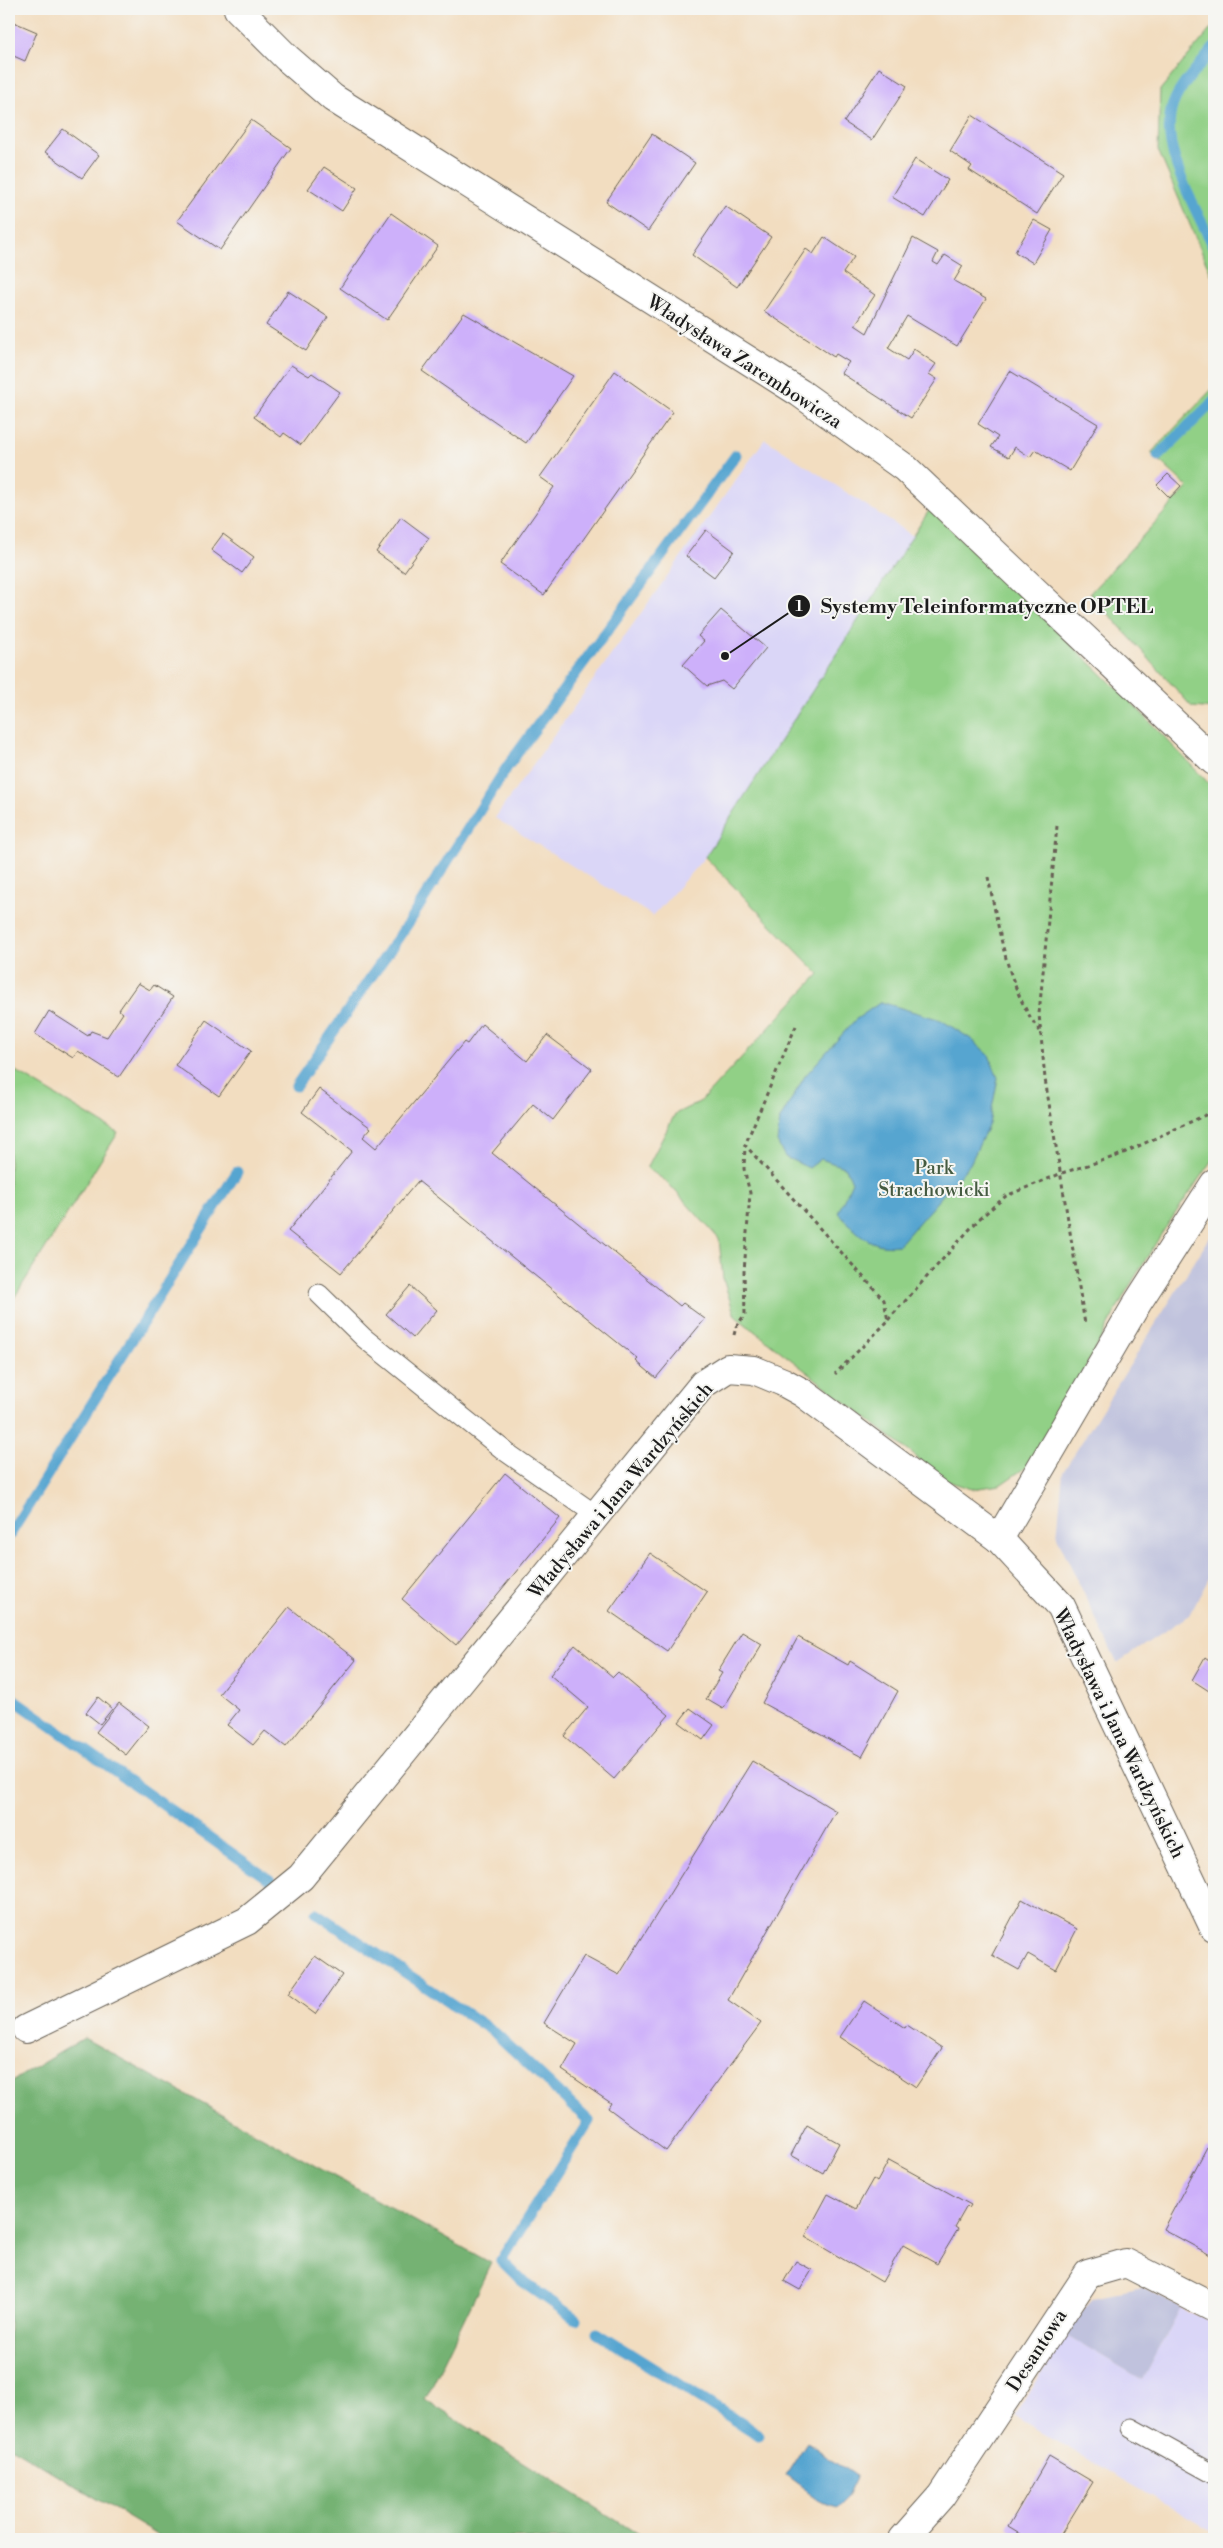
<svg xmlns="http://www.w3.org/2000/svg" width="1223" height="2548" viewBox="0 0 1223 2548" font-family="'Libre Bodoni',serif">
<style>
.built{fill:#dad6f7}
.industrial{fill:#c0c2dd}
.green{fill:#91d086;stroke:#567651}
.forest{fill:#74b273;stroke:#486748}
.water{fill:#56a5d0;stroke:#396076}
.lines{fill:none;stroke-linecap:round;stroke-linejoin:round}
.stream{stroke:#56a5d0;stroke-width:11}
.building{fill:#cdb0fa}
.service-casing{stroke:#676055;stroke-width:21}
.minor-casing{stroke:#676055;stroke-width:30}
.path{stroke:#676055;stroke-width:3;stroke-dasharray:4 4;stroke-linecap:butt}
.service{stroke:#fff;stroke-width:19}
.minor{stroke:#fff;stroke-width:28}
.labels{text-anchor:middle;stroke-width:4;stroke-linejoin:round;paint-order:stroke}
.street-label{font-size:19px;fill:#1c1c1c;stroke:#f6f6f2}
.park-label{font-size:19px;fill:#455b41;stroke:#f6f6f2}
.leader{fill:none;stroke:#1c1c1c;stroke-width:2}
.callout-dot{fill:#1c1c1c;stroke:#f6f6f2;stroke-width:2}
.mark-label{font-size:15px;text-anchor:middle;font-weight:bold;fill:#fff}
.callout-label{font-size:20px;text-anchor:middle;font-weight:bold;fill:#1c1c1c;stroke:#f6f6f2;stroke-width:4;stroke-linejoin:round;paint-order:stroke}
</style>
<rect width="100%" height="100%" fill="#f6f6f2"/>
<filter id="ink" filterUnits="userSpaceOnUse"><feTurbulence type="fractalNoise" baseFrequency=".02" numOctaves="2"/><feDisplacementMap in="SourceGraphic" scale="10" xChannelSelector="R" yChannelSelector="G"/><feConvolveMatrix kernelMatrix="1 2 1 2 8 2 1 2 1" color-interpolation-filters="sRGB"/></filter>
<filter id="wash" filterUnits="userSpaceOnUse"><feTurbulence type="fractalNoise" baseFrequency=".0096" numOctaves="4" result="noise"/><feDisplacementMap in="SourceGraphic" scale="20" xChannelSelector="R" yChannelSelector="G"/><feGaussianBlur stdDeviation="1.12" result="paint"/><feColorMatrix in="noise" values="0 0 0 0 0 0 0 0 0 0 0 0 0 0 0 0 0 1.4 0 .05"/><feComposite in="paint" operator="in"/></filter>
<g filter="url(#wash)">
<rect width="100%" height="100%" fill="#f2ddc0"/>
<!-- built -->
<g class="built">
<path d="M 765,439 L 913,536 L 705,857 L 653,916 L 495,818 Z"/>
<path d="M 1181,2307 L 1214,2325 L 1214,2532 L 1015,2417 L 1065,2334 L 1143,2380 Z"/>
</g>
<!-- industrial -->
<g class="industrial">
<path d="M 1210,1237 L 1214,1239 L 1214,1569 L 1189,1615 L 1117,1663 L 1057,1537 L 1063,1472 Z"/>
<path d="M 1143,2287 L 1181,2307 L 1143,2380 L 1065,2334 L 1092,2297 Z"/>
</g>
<!-- green -->
<g class="green">
<path d="M 1214,25 L 1214,281 L 1158,150 L 1160,90 Z"/>
<path d="M 1214,387 L 1214,709 L 1192,707 L 1090,593 L 1188,487 L 1151,453 Z"/>
<path d="M 930,509 L 1133,704 L 1214,789 L 1214,1157 L 1162,1233 L 1127,1290 L 1035,1461 L 1000,1485 L 972,1489 L 947,1481 L 735,1316 L 723,1279 L 719,1239 L 667,1182 L 647,1168 L 675,1114 L 701,1101 L 819,974 L 705,857 Z"/>
<path d="M 9,1067 L 118,1133 L 9,1306 Z"/>
</g>
<!-- forest -->
<path class="forest" d="M 84,2038 L 491,2263 L 425,2400 L 646,2539 L 164,2539 L 9,2446 L 9,2083 Z"/>
<!-- water -->
<g class="water">
<path d="M 881,1002 L 941,1020 L 971,1039 L 989,1055 L 998,1078 L 989,1124 L 970,1164 L 899,1245 C 869,1249 858,1233 838,1213 L 852,1182 L 846,1168 L 821,1159 L 809,1168 L 785,1157 L 777,1142 L 780,1119 L 805,1076 L 855,1020 Z"/>
<path d="M 807,2442 L 857,2477 L 848,2496 L 836,2508 L 825,2504 L 786,2475 Z"/>
</g>
<g class="lines">
<!-- stream -->
<g class="stream">
<path d="M 1214,48 C 1200,66 1176,88 1171,111 C 1161,152 1197,210 1214,248"/>
<path d="M 1158,456 L 1214,401"/>
<path d="M 296,1086 L 409,922 L 507,767 L 736,455"/>
<path d="M 9,1536 L 237,1172"/>
<path d="M 9,1696 L 271,1881"/>
<path d="M 316,1913 L 494,2032 L 589,2121 L 501,2260 L 522,2281 L 576,2319"/>
<path d="M 597,2333 L 759,2435"/>
</g>
</g>
<g id="blocks">
<!-- building -->
<g class="building">
<path d="M 9,20 L 37,32 L 25,61 L 9,54 Z"/>
<path d="M 879,68 L 907,86 L 872,140 L 844,122 Z"/>
<path d="M 972,115 L 1063,173 L 1037,214 L 969,170 L 972,166 L 950,151 Z"/>
<path d="M 251,120 L 291,148 L 220,250 L 177,221 Z"/>
<path d="M 63,129 L 99,155 L 82,178 L 45,152 Z"/>
<path d="M 652,134 L 695,163 L 648,231 L 606,202 Z"/>
<path d="M 915,159 L 948,180 L 925,217 L 892,197 Z"/>
<path d="M 324,167 L 357,188 L 342,211 L 308,189 Z"/>
<path d="M 725,206 L 771,237 L 737,287 L 692,255 Z"/>
<path d="M 391,213 L 438,246 L 387,320 L 340,288 Z"/>
<path d="M 1034,220 L 1052,230 L 1033,263 L 1015,252 Z"/>
<path d="M 824,237 L 854,257 L 843,273 L 875,295 L 855,325 L 867,333 L 913,238 L 938,252 L 933,262 L 938,265 L 945,255 L 963,266 L 954,281 L 986,299 L 957,346 L 907,316 L 888,348 L 907,360 L 914,349 L 936,364 L 929,374 L 937,379 L 911,418 L 841,373 L 849,362 L 836,354 L 834,357 L 764,311 L 806,249 L 813,254 Z"/>
<path d="M 288,291 L 328,317 L 306,351 L 266,325 Z"/>
<path d="M 464,313 L 573,376 L 526,443 L 422,371 Z"/>
<path d="M 291,365 L 309,376 L 312,373 L 340,392 L 301,445 L 284,433 L 281,437 L 254,417 Z"/>
<path d="M 615,371 L 673,412 L 544,595 L 500,564 L 554,487 L 540,477 Z"/>
<path d="M 1010,371 L 1098,424 L 1070,471 L 1035,450 L 1030,457 L 1015,447 L 1009,457 L 991,447 L 998,437 L 978,424 Z"/>
<path d="M 1168,474 L 1181,486 L 1170,498 L 1157,485 Z"/>
<path d="M 401,517 L 429,538 L 404,572 L 376,552 Z"/>
<path d="M 706,530 L 734,551 L 714,577 L 686,556 Z"/>
<path d="M 223,534 L 254,557 L 242,573 L 211,550 Z"/>
<path d="M 721,610 L 766,648 L 732,689 L 722,681 L 707,686 L 683,665 L 704,641 L 698,636 Z"/>
<path d="M 138,983 L 150,990 L 154,985 L 173,997 L 119,1077 L 78,1051 L 73,1058 L 35,1034 L 49,1011 L 88,1036 L 91,1031 L 107,1037 L 123,1013 L 119,1010 Z"/>
<path d="M 206,1020 L 251,1051 L 219,1096 L 175,1065 Z"/>
<path d="M 482,1024 L 527,1061 L 547,1035 L 592,1069 L 553,1120 L 533,1104 L 492,1153 L 680,1306 L 683,1303 L 705,1319 L 656,1378 L 636,1361 L 638,1359 L 418,1181 L 341,1273 L 288,1231 L 352,1151 L 302,1112 L 319,1089 L 371,1128 L 363,1137 L 376,1148 L 464,1042 L 467,1044 Z"/>
<path d="M 410,1286 L 437,1310 L 413,1338 L 386,1314 Z"/>
<path d="M 505,1473 L 560,1518 L 456,1645 L 402,1599 Z"/>
<path d="M 650,1553 L 707,1592 L 667,1651 L 609,1611 Z"/>
<path d="M 289,1607 L 356,1660 L 286,1747 L 265,1731 L 253,1745 L 227,1725 L 239,1710 L 219,1694 Z"/>
<path d="M 742,1632 L 762,1644 L 723,1709 L 706,1699 L 722,1673 L 718,1671 Z"/>
<path d="M 798,1637 L 848,1665 L 850,1661 L 898,1691 L 862,1757 L 762,1703 Z"/>
<path d="M 575,1645 L 613,1677 L 618,1672 L 669,1715 L 614,1779 L 564,1736 L 588,1707 L 550,1675 Z"/>
<path d="M 1205,1657 L 1214,1664 L 1214,1682 L 1209,1691 L 1192,1680 Z"/>
<path d="M 98,1697 L 112,1709 L 100,1724 L 86,1713 Z"/>
<path d="M 119,1703 L 149,1726 L 126,1755 L 96,1732 Z"/>
<path d="M 690,1708 L 714,1725 L 703,1740 L 679,1722 Z"/>
<path d="M 752,1761 L 836,1811 L 728,2000 L 761,2023 L 666,2151 L 608,2108 L 611,2103 L 562,2070 L 577,2044 L 544,2023 L 584,1956 L 619,1975 Z"/>
<path d="M 1022,1899 L 1077,1929 L 1056,1970 L 1028,1954 L 1019,1970 L 992,1955 Z"/>
<path d="M 315,1956 L 342,1975 L 315,2014 L 288,1994 Z"/>
<path d="M 864,2001 L 905,2028 L 907,2025 L 942,2048 L 916,2087 L 840,2037 Z"/>
<path d="M 807,2125 L 839,2143 L 823,2173 L 791,2155 Z"/>
<path d="M 1207,2147 L 1214,2151 L 1214,2257 L 1163,2229 Z"/>
<path d="M 889,2160 L 971,2205 L 969,2208 L 967,2206 L 955,2227 L 958,2229 L 937,2264 L 903,2245 L 882,2282 L 805,2237 L 828,2194 L 856,2209 L 873,2179 L 877,2182 Z"/>
<path d="M 796,2261 L 812,2270 L 800,2290 L 784,2281 Z"/>
<path d="M 1049,2456 L 1093,2482 L 1058,2539 L 1028,2539 L 1008,2527 Z"/>
</g>
</g>
</g>
<g filter="url(#ink)">
<use href="#blocks" fill-opacity="0" stroke="#676055" stroke-width="1"/>
<g class="lines">
<!-- service casing -->
<g class="service-casing">
<g id="service">
<path d="M 319,1294 L 364,1338 L 506,1452 L 596,1515"/>
<path d="M 1131,2428 L 1214,2474"/>
</g>
</g>
<!-- minor casing -->
<g class="minor-casing">
<g id="minor">
<path d="M 238,9 L 287,58 L 333,98 L 800,393 L 905,468 L 1214,761"/>
<path d="M 999,1539 L 1138,1302 L 1214,1184"/>
<path d="M 26,2029 L 247,1921 L 301,1877 L 703,1384 L 728,1368 L 754,1370 L 783,1382 L 803,1393 L 999,1539 L 1061,1606 L 1214,1928"/>
<path d="M 903,2539 L 941,2496 L 1088,2274 L 1126,2263 L 1214,2308"/>
</g>
</g>
<!-- path -->
<g class="path">
<path d="M 1057,826 L 1039,1014 L 1045,1079 L 1085,1324"/>
<path d="M 988,877 C 999,928 1007,989 1040,1031"/>
<path d="M 796,1026 L 745,1145 L 884,1300 L 888,1321 L 835,1374"/>
<path d="M 888,1320 L 979,1219 L 1006,1196 L 1062,1173 L 1117,1156 L 1214,1111"/>
<path d="M 734,1335 L 736,1327 L 745,1314 L 744,1272 L 750,1193 L 744,1169 L 745,1145"/>
</g>
<!-- service -->
<use href="#service" class="service"/>
<!-- minor -->
<use href="#minor" class="minor"/>
</g>
</g>
<g class="labels">
<!-- street labels -->
<g class="street-label">
<text transform="translate(745 361) rotate(33)" y="7">Władysława Zarembowicza</text>
<text transform="translate(620 1490) rotate(-50)" y="7">Władysława i Jana Wardzyńskich</text>
<text transform="translate(1120 1733) rotate(64)" y="7">Władysława i Jana Wardzyńskich</text>
<text transform="translate(1036 2350) rotate(-57)" y="7">Desantowa</text>
</g>
<!-- park labels -->
<g class="park-label">
<text x="934" y="1174">Park<tspan x="934" dy="22">Strachowicki</tspan></text>
</g>
</g>
<!-- callouts -->
<path class="leader" d="M725 656L799 606"/>
<g class="callout-dot">
<circle cx="725" cy="656" r="5"/>
<circle cx="799" cy="606" r="12"/>
</g>
<g class="mark-label">
<text x="799" y="611">1</text>
</g>
<g class="callout-label">
<text x="987" y="613">Systemy Teleinformatyczne OPTEL</text>
</g>
<!-- margin -->
<rect width="1223" height="2548" fill="none" stroke="#f6f6f2" stroke-width="30"/>
</svg>
